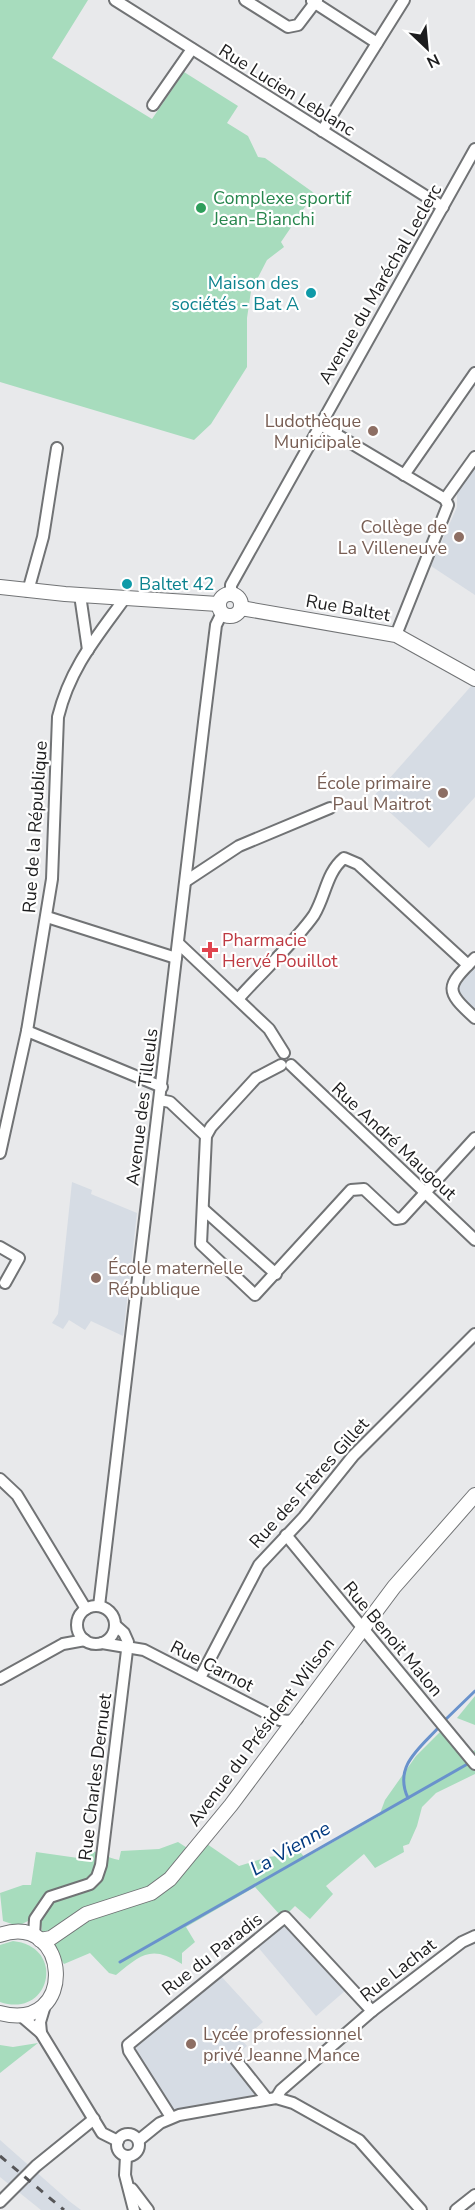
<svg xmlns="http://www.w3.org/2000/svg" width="475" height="2210" viewBox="0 0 475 2210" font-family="'Nunito Sans',sans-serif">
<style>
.built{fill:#d6dce4}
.green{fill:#a7dcbd}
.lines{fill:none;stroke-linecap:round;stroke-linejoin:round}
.stream{stroke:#6992cc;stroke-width:3}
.minor-casing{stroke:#717375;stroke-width:14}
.tertiary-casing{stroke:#717375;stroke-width:16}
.minor{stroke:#fff;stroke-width:10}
.tertiary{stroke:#fff;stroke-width:14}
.rail{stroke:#565658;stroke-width:3;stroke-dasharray:8 8;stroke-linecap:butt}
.leisure-dot{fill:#2e9e5b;stroke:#fff;stroke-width:2}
.culture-dot{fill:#0f9aa8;stroke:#fff;stroke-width:2}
.education-dot{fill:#8d6e63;stroke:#fff;stroke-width:2}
.health-dot{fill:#e0444e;stroke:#fff;stroke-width:2}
.labels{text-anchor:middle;stroke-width:4.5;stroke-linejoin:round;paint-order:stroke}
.street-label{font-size:18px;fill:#1d1d1e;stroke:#fff}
.leisure-label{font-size:18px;fill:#27864d;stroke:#fff;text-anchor:start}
.culture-label{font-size:18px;fill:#0d838f;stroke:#fff;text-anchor:end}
.education-label{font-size:18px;fill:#785e54;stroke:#fff;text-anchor:end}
.health-label{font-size:18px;fill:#be3a42;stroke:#fff;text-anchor:start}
.water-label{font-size:20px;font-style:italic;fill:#043b80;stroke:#fff}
</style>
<rect width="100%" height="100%" fill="#e8e9eb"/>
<!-- built -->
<g class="built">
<path d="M 475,466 L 475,595 L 431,566 L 457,507 L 457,491 Z"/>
<path d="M 473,684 L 475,685 L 475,797 L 429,848 L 373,797 Z"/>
<path d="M 475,965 L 475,1013 L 455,995 L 459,981 Z"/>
<path d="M 72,1182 L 92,1190 L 91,1194 L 137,1213 L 123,1336 L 91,1321 L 85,1330 L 69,1320 L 63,1329 L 52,1323 L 58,1314 Z"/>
<path d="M 284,1922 L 346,1990 L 316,2016 L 257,1946 Z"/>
<path d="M 220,1975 L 263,2022 L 242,2040 L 247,2046 L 231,2060 L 258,2094 L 176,2110 L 170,2106 L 136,2052 L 137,2042 Z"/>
<path d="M 0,2140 L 69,2201 L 81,2210 L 41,2210 L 0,2177 Z"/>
</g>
<!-- green -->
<g class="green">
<path d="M 0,0 L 88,0 L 52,58 L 152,119 L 184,72 L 238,106 L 227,123 L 248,136 L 258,157 L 265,158 L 321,198 L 318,202 L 311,198 L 281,242 L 284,247 L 267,260 L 251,291 L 247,318 L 247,367 L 211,424 L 194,440 L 0,382 Z"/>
<path d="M 475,1696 L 475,1725 L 457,1718 Z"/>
<path d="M 441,1731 L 463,1758 L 475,1750 L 475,1774 L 436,1793 L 422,1807 L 417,1826 L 409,1844 L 403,1846 L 404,1852 L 375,1868 L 364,1854 L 326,1886 L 333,1894 L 310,1919 L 295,1906 L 287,1914 L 280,1915 L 255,1887 L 186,1927 L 195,1942 L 182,1953 L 182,1964 C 151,1945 142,1954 116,1975 L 109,1973 L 90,1953 L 64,1964 L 42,1932 L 41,1923 L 30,1920 L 18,1926 L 3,1921 L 0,1893 L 23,1885 L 31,1885 L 36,1852 L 85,1859 L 86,1850 C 99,1851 107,1858 119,1860 L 121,1851 L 159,1849 L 178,1842 L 198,1855 L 207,1844 L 239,1866 L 268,1857 L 301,1853 L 305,1858 L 379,1816 L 385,1800 L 416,1756 Z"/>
<path d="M 13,1941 C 67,1947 50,2019 0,2002 L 0,1945 Z"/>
<path d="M 38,2043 L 5,2069 L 0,2073 L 0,2045 L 13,2047 Z"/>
</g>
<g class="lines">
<!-- stream -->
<g class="stream">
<path d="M 444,1721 L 475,1691"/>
<path d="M 408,1798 C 393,1766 420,1748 440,1726"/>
<path d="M 120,1962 L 471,1762"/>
</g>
<!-- minor casing -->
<g class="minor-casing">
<g id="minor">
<path d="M 115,0 L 443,207"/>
<path d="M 245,0 L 288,27 L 298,25 L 317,0"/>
<path d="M 312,1 L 377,43"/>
<path d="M 153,105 L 192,49"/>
<path d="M 322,131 L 404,0"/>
<path d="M 319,424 L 445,499 L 448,505 L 396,635"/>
<path d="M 404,475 L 475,373"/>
<path d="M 445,499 L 475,457"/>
<path d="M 28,591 L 43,537 L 57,448"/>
<path d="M 231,593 L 231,585 L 475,149"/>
<path d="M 80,595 L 88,650"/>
<path d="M 186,881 L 239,846 L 330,808"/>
<path d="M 47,917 L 176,958"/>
<path d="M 178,943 L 269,1029 L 284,1053"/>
<path d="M 475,958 C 446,987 444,990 475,1018"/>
<path d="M 239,998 C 260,974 297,940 314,915 C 326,895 326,873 344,858 L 358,864 L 468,965"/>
<path d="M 27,1031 L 162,1087"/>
<path d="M 281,1065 L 256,1078 L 211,1127 L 206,1136 L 201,1244 L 255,1295 L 351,1190 L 364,1189 L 396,1219 L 402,1218 L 475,1138"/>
<path d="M 291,1065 L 475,1240"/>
<path d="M 160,1100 L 170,1102 L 206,1136"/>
<path d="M 0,1153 L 27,1031 L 52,879 L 58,717 C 70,668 96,638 125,598"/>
<path d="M 203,1209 L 276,1274"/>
<path d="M 0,1247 L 19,1258 L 5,1283"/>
<path d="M 0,1479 L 17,1495 L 86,1609"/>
<path d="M 286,1535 L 475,1764"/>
<path d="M 99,1606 L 204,722 L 216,625 L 222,613"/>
<circle cx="96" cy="1625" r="19"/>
<path d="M 102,1643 L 144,1650 L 280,1720 L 288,1721 L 297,1719"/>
<path d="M 200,1678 L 259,1565 L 304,1517 L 353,1456 L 475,1334"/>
<path d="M 0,1679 L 63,1644 L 85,1640"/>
<path d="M 34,1936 L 35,1919 L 50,1897 L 90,1884 L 97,1877 L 101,1865 L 128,1642 L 124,1633 L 115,1625"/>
<path d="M 20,2015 L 41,2033 L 102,2133 L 118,2141"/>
<path d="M 41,2033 L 40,2022 L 46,2002"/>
<path d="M 236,2060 L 267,2099"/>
<path d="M 276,2098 L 281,2090 L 372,2011 L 462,1942 L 475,1936"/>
<path d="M 171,2117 L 129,2051 L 128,2045 L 285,1917 L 372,2011"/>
<circle cx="128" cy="2145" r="11"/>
<path d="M 139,2140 L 160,2123 L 179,2115 L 276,2098 L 293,2103 L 359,2140 L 421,2210"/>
<path d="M 126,2156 L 125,2175 L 134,2210"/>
<path d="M 132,2189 L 148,2210"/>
<path d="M 0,2202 L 36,2166 L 94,2119"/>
<path d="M 456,2210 L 475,2195"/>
</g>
</g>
<!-- tertiary casing -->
<g class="tertiary-casing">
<g id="tertiary">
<path d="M 0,587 L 65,594 L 218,604"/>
<circle cx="230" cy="605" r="11"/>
<path d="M 241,608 L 396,635 L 475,679"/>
<path d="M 0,1935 C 70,1910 79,2034 0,2013"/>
<path d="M 40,1940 L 51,1938 L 86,1914 L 151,1893 L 170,1879 L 231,1805 L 394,1587 L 475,1495"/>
</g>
</g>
<!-- minor -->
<use href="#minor" class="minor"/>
<!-- tertiary -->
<use href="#tertiary" class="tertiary"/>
<!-- rail -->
<path class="rail" d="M 0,2156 L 64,2210"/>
</g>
<!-- markers -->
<circle class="leisure-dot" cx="201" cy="208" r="6"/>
<g class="culture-dot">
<circle cx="311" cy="293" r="6"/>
<circle cx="127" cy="584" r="6"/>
</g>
<g class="education-dot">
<circle cx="373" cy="431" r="6"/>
<circle cx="459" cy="537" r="6"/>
<circle cx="443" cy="793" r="6"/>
<circle cx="96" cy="1278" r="6"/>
<circle cx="191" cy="2044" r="6"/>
</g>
<path class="health-dot" d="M207 941h6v6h6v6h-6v6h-6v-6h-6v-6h6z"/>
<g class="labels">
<!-- street labels -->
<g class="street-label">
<text transform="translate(287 90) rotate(32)" y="6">Rue Lucien Leblanc</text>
<text transform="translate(380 284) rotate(-60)" y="6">Avenue du Maréchal Leclerc</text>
<text transform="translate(348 608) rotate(10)" y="6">Rue Baltet</text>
<text transform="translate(35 827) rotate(-86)" y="6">Rue de la République</text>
<text transform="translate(142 1107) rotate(-83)" y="6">Avenue des Tilleuls</text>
<text transform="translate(394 1141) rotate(43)" y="6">Rue André Maugout</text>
<text transform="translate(309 1483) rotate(-48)" y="6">Rue des Frères Gillet</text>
<text transform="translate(393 1639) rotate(50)" y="6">Rue Benoit Malon</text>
<text transform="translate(212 1666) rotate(27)" y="6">Rue Carnot</text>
<text transform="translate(261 1732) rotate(-53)" y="6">Avenue du Président Wilson</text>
<text transform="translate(95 1777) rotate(-83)" y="6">Rue Charles Dernuet</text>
<text transform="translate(212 1954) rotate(-38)" y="6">Rue du Paradis</text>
<text transform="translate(398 1970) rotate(-38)" y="6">Rue Lachat</text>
</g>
<!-- leisure labels -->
<g class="leisure-label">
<text x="213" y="204">Complexe sportif<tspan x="213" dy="21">Jean-Bianchi</tspan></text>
</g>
<!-- culture labels -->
<g class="culture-label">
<text x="299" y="289">Maison des<tspan x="299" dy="21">sociétés - Bat A</tspan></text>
<text x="139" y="590" text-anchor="start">Baltet 42</text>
</g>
<!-- education labels -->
<g class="education-label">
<text x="361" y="427">Ludothèque<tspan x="361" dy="21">Municipale</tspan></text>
<text x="447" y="533">Collège de<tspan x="447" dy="21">La Villeneuve</tspan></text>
<text x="431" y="789">École primaire<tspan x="431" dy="21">Paul Maitrot</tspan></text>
<text x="108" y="1274" text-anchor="start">École maternelle<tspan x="108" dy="21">République</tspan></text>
<text x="203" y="2040" text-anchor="start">Lycée professionnel<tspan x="203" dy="21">privé Jeanne Mance</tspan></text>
</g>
<!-- health labels -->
<g class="health-label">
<text x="222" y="946">Pharmacie<tspan x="222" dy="21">Hervé Pouillot</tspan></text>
</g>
<!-- water labels -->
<g class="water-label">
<text transform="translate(290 1848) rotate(-30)" y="7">La Vienne</text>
</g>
</g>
<!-- north arrow -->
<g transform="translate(427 48) rotate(154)" stroke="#ffffff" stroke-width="4.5" paint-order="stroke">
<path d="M0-4.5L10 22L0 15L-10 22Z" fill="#1d1d1e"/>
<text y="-9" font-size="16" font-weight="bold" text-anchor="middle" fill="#1d1d1e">N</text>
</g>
</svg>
